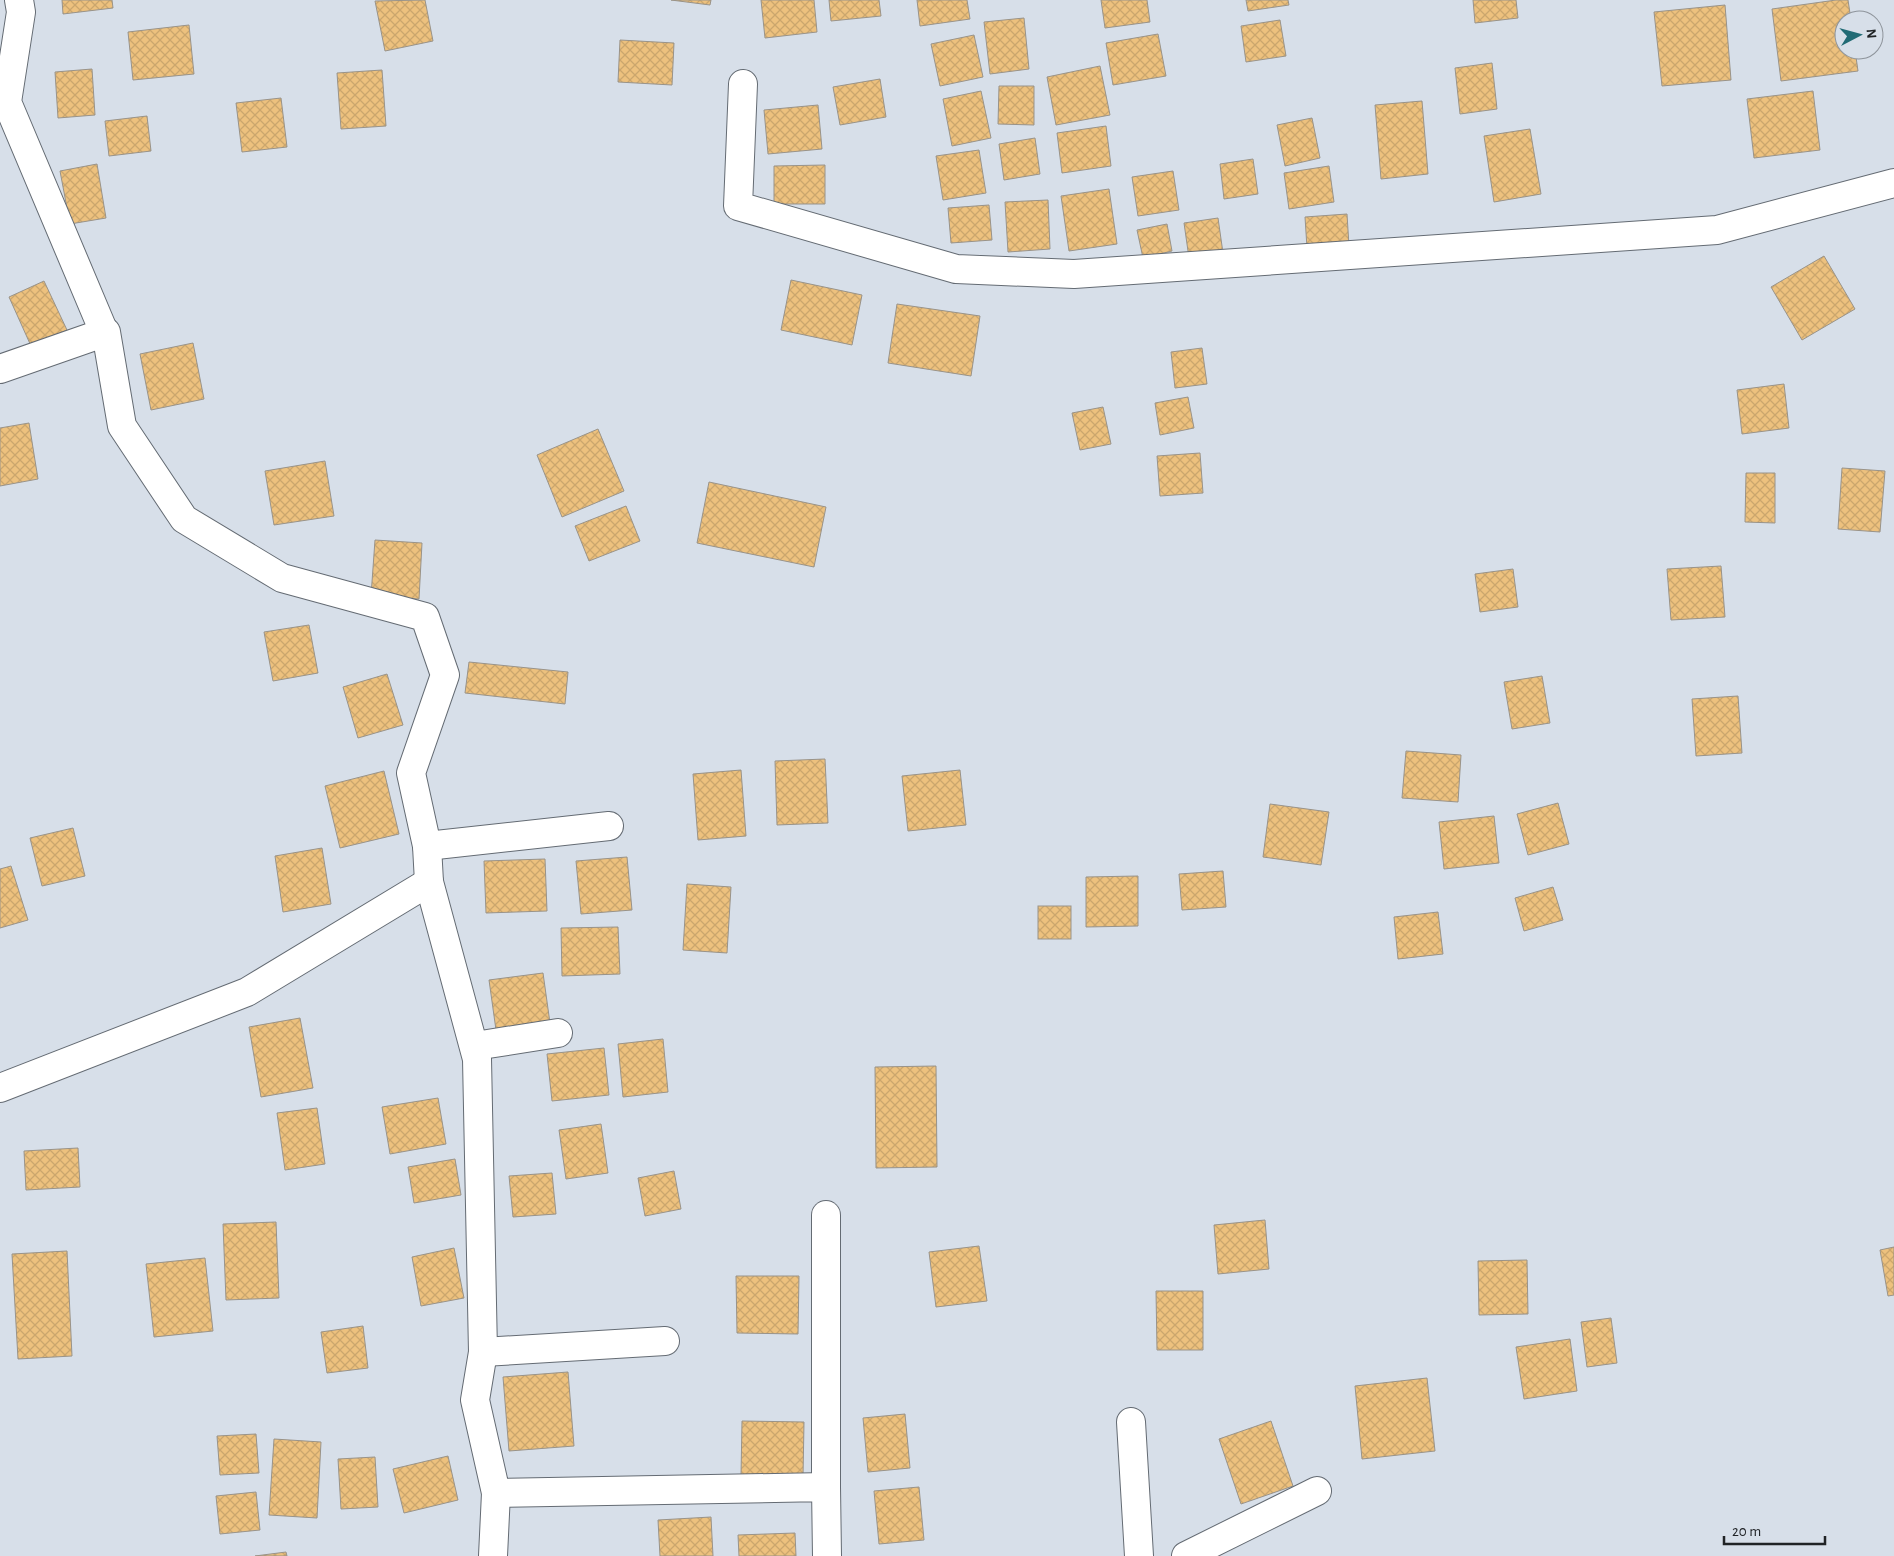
<svg xmlns="http://www.w3.org/2000/svg" width="1894" height="1556" viewBox="0 0 1894 1556" font-family="'Alegreya Sans',sans-serif">
<style>
.building{fill:url(#building-cross-hatch);stroke:#999389}
.lines{fill:none;stroke-linecap:round;stroke-linejoin:round}
.minor-casing{stroke:#646b73;stroke-width:30}
.minor{stroke:#fff;stroke-width:28}
</style>
<defs>
<pattern id="building-cross-hatch" width="8" height="8" patternUnits="userSpaceOnUse" patternTransform="scale(1.25)"><rect width="8" height="8" fill="#edc17e"/><path d="M0 0l8 8M0 8l8-8" fill="none" stroke="#cba66d"/></pattern>
</defs>
<rect width="100%" height="100%" fill="#d7dfe9"/>
<!-- building -->
<g class="building">
<path d="M 62,0 L 112,0 L 113,8 L 63,14 Z"/>
<path d="M 425,0 L 433,41 L 385,51 L 375,1 Z"/>
<path d="M 671,0 L 711,0 L 710,5 Z"/>
<path d="M 761,0 L 814,0 L 817,32 L 765,38 Z"/>
<path d="M 829,0 L 879,0 L 881,16 L 831,21 Z"/>
<path d="M 917,0 L 967,0 L 970,19 L 920,26 Z"/>
<path d="M 1101,0 L 1147,0 L 1150,22 L 1105,28 Z"/>
<path d="M 1246,0 L 1288,0 L 1289,5 L 1248,11 Z"/>
<path d="M 1473,0 L 1516,0 L 1518,18 L 1475,23 Z"/>
<path d="M 1836,0 L 1848,0 L 1851,20 L 1844,20 L 1844,50 L 1855,50 L 1858,71 L 1781,81 L 1772,9 Z"/>
<path d="M 1725,5 L 1731,80 L 1662,86 L 1654,12 Z"/>
<path d="M 1024,18 L 1029,69 L 990,74 L 984,22 Z"/>
<path d="M 1280,20 L 1286,56 L 1246,62 L 1241,26 Z"/>
<path d="M 189,25 L 194,74 L 133,80 L 128,32 Z"/>
<path d="M 1158,34 L 1166,76 L 1113,85 L 1106,43 Z"/>
<path d="M 974,35 L 983,77 L 940,86 L 931,44 Z"/>
<path d="M 620,40 L 674,43 L 672,85 L 618,82 Z"/>
<path d="M 1492,63 L 1497,109 L 1460,114 L 1455,68 Z"/>
<path d="M 1100,66 L 1110,115 L 1056,125 L 1047,77 Z"/>
<path d="M 92,69 L 95,115 L 58,118 L 55,72 Z"/>
<path d="M 382,70 L 386,126 L 341,129 L 337,73 Z"/>
<path d="M 880,79 L 886,117 L 840,125 L 833,87 Z"/>
<path d="M 999,86 L 1034,86 L 1034,125 L 998,124 Z"/>
<path d="M 981,91 L 991,138 L 952,146 L 943,99 Z"/>
<path d="M 1813,91 L 1820,150 L 1754,158 L 1747,99 Z"/>
<path d="M 281,98 L 287,147 L 242,152 L 236,103 Z"/>
<path d="M 1422,101 L 1428,174 L 1381,179 L 1375,105 Z"/>
<path d="M 818,105 L 822,149 L 768,154 L 764,110 Z"/>
<path d="M 147,116 L 151,151 L 109,156 L 105,121 Z"/>
<path d="M 1312,118 L 1320,158 L 1285,166 L 1277,125 Z"/>
<path d="M 1106,126 L 1111,166 L 1062,173 L 1057,133 Z"/>
<path d="M 1530,129 L 1541,194 L 1494,202 L 1484,136 Z"/>
<path d="M 1035,138 L 1040,174 L 1004,180 L 999,144 Z"/>
<path d="M 979,150 L 986,193 L 943,200 L 936,156 Z"/>
<path d="M 1253,159 L 1258,194 L 1224,199 L 1220,164 Z"/>
<path d="M 97,164 L 106,218 L 70,224 L 60,171 Z"/>
<path d="M 825,165 L 825,204 L 774,204 L 774,166 Z"/>
<path d="M 1329,166 L 1334,202 L 1289,209 L 1284,173 Z"/>
<path d="M 1173,171 L 1179,210 L 1138,216 L 1132,177 Z"/>
<path d="M 1109,189 L 1117,244 L 1069,251 L 1061,196 Z"/>
<path d="M 1048,200 L 1050,249 L 1008,252 L 1005,202 Z"/>
<path d="M 989,205 L 992,240 L 951,243 L 948,208 Z"/>
<path d="M 1347,214 L 1349,246 L 1307,248 L 1305,217 Z"/>
<path d="M 1218,218 L 1223,253 L 1189,258 L 1184,223 Z"/>
<path d="M 1167,224 L 1172,251 L 1143,258 L 1137,230 Z"/>
<path d="M 1824,256 L 1855,309 L 1802,340 L 1771,287 Z"/>
<path d="M 791,280 L 862,295 L 852,345 L 781,330 Z"/>
<path d="M 44,281 L 67,330 L 31,346 L 9,297 Z"/>
<path d="M 897,304 L 980,316 L 971,376 L 888,363 Z"/>
<path d="M 193,343 L 204,399 L 151,410 L 140,354 Z"/>
<path d="M 1202,348 L 1207,384 L 1175,388 L 1171,352 Z"/>
<path d="M 1784,384 L 1789,428 L 1742,434 L 1737,390 Z"/>
<path d="M 1188,397 L 1194,428 L 1160,435 L 1155,403 Z"/>
<path d="M 1103,407 L 1111,444 L 1080,450 L 1072,413 Z"/>
<path d="M 29,423 L 38,479 L 0,486 L 0,428 Z"/>
<path d="M 598,429 L 624,491 L 562,517 L 537,455 Z"/>
<path d="M 1200,453 L 1203,493 L 1160,496 L 1157,456 Z"/>
<path d="M 325,461 L 334,516 L 274,525 L 265,471 Z"/>
<path d="M 1842,468 L 1885,471 L 1880,532 L 1838,529 Z"/>
<path d="M 1746,473 L 1775,473 L 1775,523 L 1745,522 Z"/>
<path d="M 709,482 L 826,507 L 814,567 L 697,543 Z"/>
<path d="M 626,506 L 640,541 L 589,561 L 575,526 Z"/>
<path d="M 375,540 L 422,543 L 419,599 L 371,596 Z"/>
<path d="M 1721,566 L 1725,617 L 1671,620 L 1667,569 Z"/>
<path d="M 1513,569 L 1518,607 L 1480,612 L 1475,574 Z"/>
<path d="M 309,625 L 318,673 L 273,681 L 264,632 Z"/>
<path d="M 469,662 L 568,672 L 565,704 L 465,693 Z"/>
<path d="M 387,674 L 403,725 L 358,738 L 343,687 Z"/>
<path d="M 1542,676 L 1550,723 L 1512,729 L 1504,682 Z"/>
<path d="M 1738,696 L 1742,753 L 1696,756 L 1692,699 Z"/>
<path d="M 1406,751 L 1461,755 L 1458,802 L 1402,798 Z"/>
<path d="M 825,759 L 828,823 L 777,825 L 775,761 Z"/>
<path d="M 741,770 L 746,836 L 698,840 L 693,774 Z"/>
<path d="M 960,770 L 966,825 L 908,831 L 902,776 Z"/>
<path d="M 384,771 L 399,834 L 340,848 L 325,786 Z"/>
<path d="M 1558,803 L 1569,844 L 1528,855 L 1517,814 Z"/>
<path d="M 1270,804 L 1329,812 L 1321,865 L 1263,857 Z"/>
<path d="M 1494,816 L 1499,863 L 1444,869 L 1439,822 Z"/>
<path d="M 73,828 L 85,876 L 42,886 L 30,838 Z"/>
<path d="M 322,848 L 331,904 L 283,912 L 275,856 Z"/>
<path d="M 627,857 L 632,910 L 581,914 L 576,861 Z"/>
<path d="M 545,859 L 547,911 L 486,913 L 484,861 Z"/>
<path d="M 11,866 L 28,920 L 0,928 L 0,869 Z"/>
<path d="M 1223,871 L 1226,907 L 1182,910 L 1179,874 Z"/>
<path d="M 1138,876 L 1138,926 L 1086,927 L 1086,877 Z"/>
<path d="M 687,884 L 731,887 L 727,953 L 683,950 Z"/>
<path d="M 1553,887 L 1563,920 L 1524,931 L 1515,898 Z"/>
<rect x="1038" y="906" width="33" height="33"/>
<path d="M 1438,912 L 1443,954 L 1398,959 L 1394,917 Z"/>
<path d="M 618,927 L 620,974 L 562,976 L 561,928 Z"/>
<path d="M 543,973 L 550,1023 L 496,1030 L 489,980 Z"/>
<path d="M 300,1018 L 313,1088 L 261,1097 L 249,1027 Z"/>
<path d="M 663,1039 L 668,1092 L 623,1097 L 618,1044 Z"/>
<path d="M 604,1048 L 609,1095 L 552,1101 L 547,1054 Z"/>
<path d="M 936,1066 L 937,1167 L 876,1168 L 875,1067 Z"/>
<path d="M 438,1098 L 446,1144 L 390,1154 L 382,1107 Z"/>
<path d="M 317,1108 L 325,1164 L 285,1170 L 277,1113 Z"/>
<path d="M 601,1124 L 608,1173 L 566,1179 L 559,1130 Z"/>
<path d="M 78,1148 L 80,1187 L 26,1190 L 24,1151 Z"/>
<path d="M 455,1159 L 461,1195 L 414,1203 L 408,1167 Z"/>
<path d="M 674,1171 L 681,1209 L 645,1216 L 638,1178 Z"/>
<path d="M 552,1173 L 556,1214 L 513,1217 L 509,1176 Z"/>
<path d="M 1265,1220 L 1269,1269 L 1218,1274 L 1214,1225 Z"/>
<path d="M 276,1222 L 279,1298 L 226,1300 L 223,1224 Z"/>
<path d="M 979,1246 L 987,1301 L 936,1307 L 929,1252 Z"/>
<path d="M 1894,1247 L 1894,1295 L 1888,1296 L 1880,1250 Z"/>
<path d="M 454,1248 L 464,1298 L 421,1306 L 412,1257 Z"/>
<path d="M 67,1251 L 72,1356 L 18,1359 L 12,1254 Z"/>
<path d="M 205,1258 L 213,1331 L 154,1337 L 146,1264 Z"/>
<path d="M 1527,1260 L 1528,1314 L 1479,1315 L 1478,1261 Z"/>
<path d="M 736,1276 L 799,1276 L 798,1334 L 737,1333 Z"/>
<path d="M 1156,1291 L 1203,1291 L 1203,1350 L 1157,1350 Z"/>
<path d="M 1611,1318 L 1617,1363 L 1587,1367 L 1581,1322 Z"/>
<path d="M 363,1326 L 368,1368 L 327,1373 L 321,1332 Z"/>
<path d="M 1570,1339 L 1577,1391 L 1524,1399 L 1516,1347 Z"/>
<path d="M 568,1372 L 574,1446 L 509,1451 L 503,1377 Z"/>
<path d="M 1427,1378 L 1435,1451 L 1362,1459 L 1355,1386 Z"/>
<path d="M 905,1414 L 910,1468 L 868,1472 L 863,1418 Z"/>
<path d="M 742,1421 L 804,1422 L 803,1477 L 741,1476 Z"/>
<path d="M 1271,1421 L 1293,1486 L 1241,1504 L 1219,1439 Z"/>
<path d="M 256,1434 L 259,1473 L 220,1475 L 217,1436 Z"/>
<path d="M 274,1439 L 321,1442 L 317,1518 L 269,1515 Z"/>
<path d="M 448,1456 L 458,1500 L 404,1513 L 393,1469 Z"/>
<path d="M 375,1457 L 378,1507 L 341,1509 L 338,1459 Z"/>
<path d="M 919,1487 L 924,1540 L 879,1544 L 874,1491 Z"/>
<path d="M 256,1492 L 260,1530 L 220,1534 L 216,1496 Z"/>
<path d="M 711,1517 L 713,1556 L 660,1556 L 658,1520 Z"/>
<path d="M 795,1533 L 796,1556 L 739,1556 L 738,1535 Z"/>
<path d="M 286,1552 L 287,1556 L 255,1556 Z"/>
</g>
<g class="lines">
<!-- minor casing -->
<g class="minor-casing">
<g id="minor">
<path d="M 19,0 L 21,12 L 7,102 L 104,332"/>
<path d="M 743,84 L 738,206 L 956,269 L 1074,274 L 1717,230 L 1894,183"/>
<path d="M 0,369 L 106,332 L 122,426 L 184,519 L 282,578 L 425,617 L 445,675 L 411,773 L 427,846 L 429,882 L 477,1059 L 483,1352 L 475,1400 L 496,1493 L 826,1487 L 827,1556"/>
<path d="M 427,846 L 609,826"/>
<path d="M 475,1046 L 558,1033"/>
<path d="M 0,1088 L 247,992 L 429,882"/>
<path d="M 483,1352 L 665,1341"/>
<path d="M 1131,1422 L 1139,1556"/>
<path d="M 826,1487 L 826,1215"/>
<path d="M 493,1556 L 496,1493"/>
<path d="M 1186,1556 L 1317,1491"/>
</g>
</g>
<!-- minor -->
<use href="#minor" class="minor"/>
</g>
<!-- north arrow -->
<g transform="translate(1859 35) rotate(84)"><circle r="24" fill="#d7dfe9" stroke="#8e949b"/>
<path d="M0-4L9 19L0 12L-9 19Z" fill="#216b75"/>
<text y="-8" font-size="14" font-weight="bold" text-anchor="middle" fill="#202326">N</text>
</g>
<!-- scale -->
<path d="M1724 1536v8h101v-8" fill="none" stroke="#202326" stroke-width="2.5"/>
<text x="1732" y="1536" font-size="15" fill="#202326" stroke="#d7dfe9" stroke-width="4" paint-order="stroke">20 m</text>
</svg>
